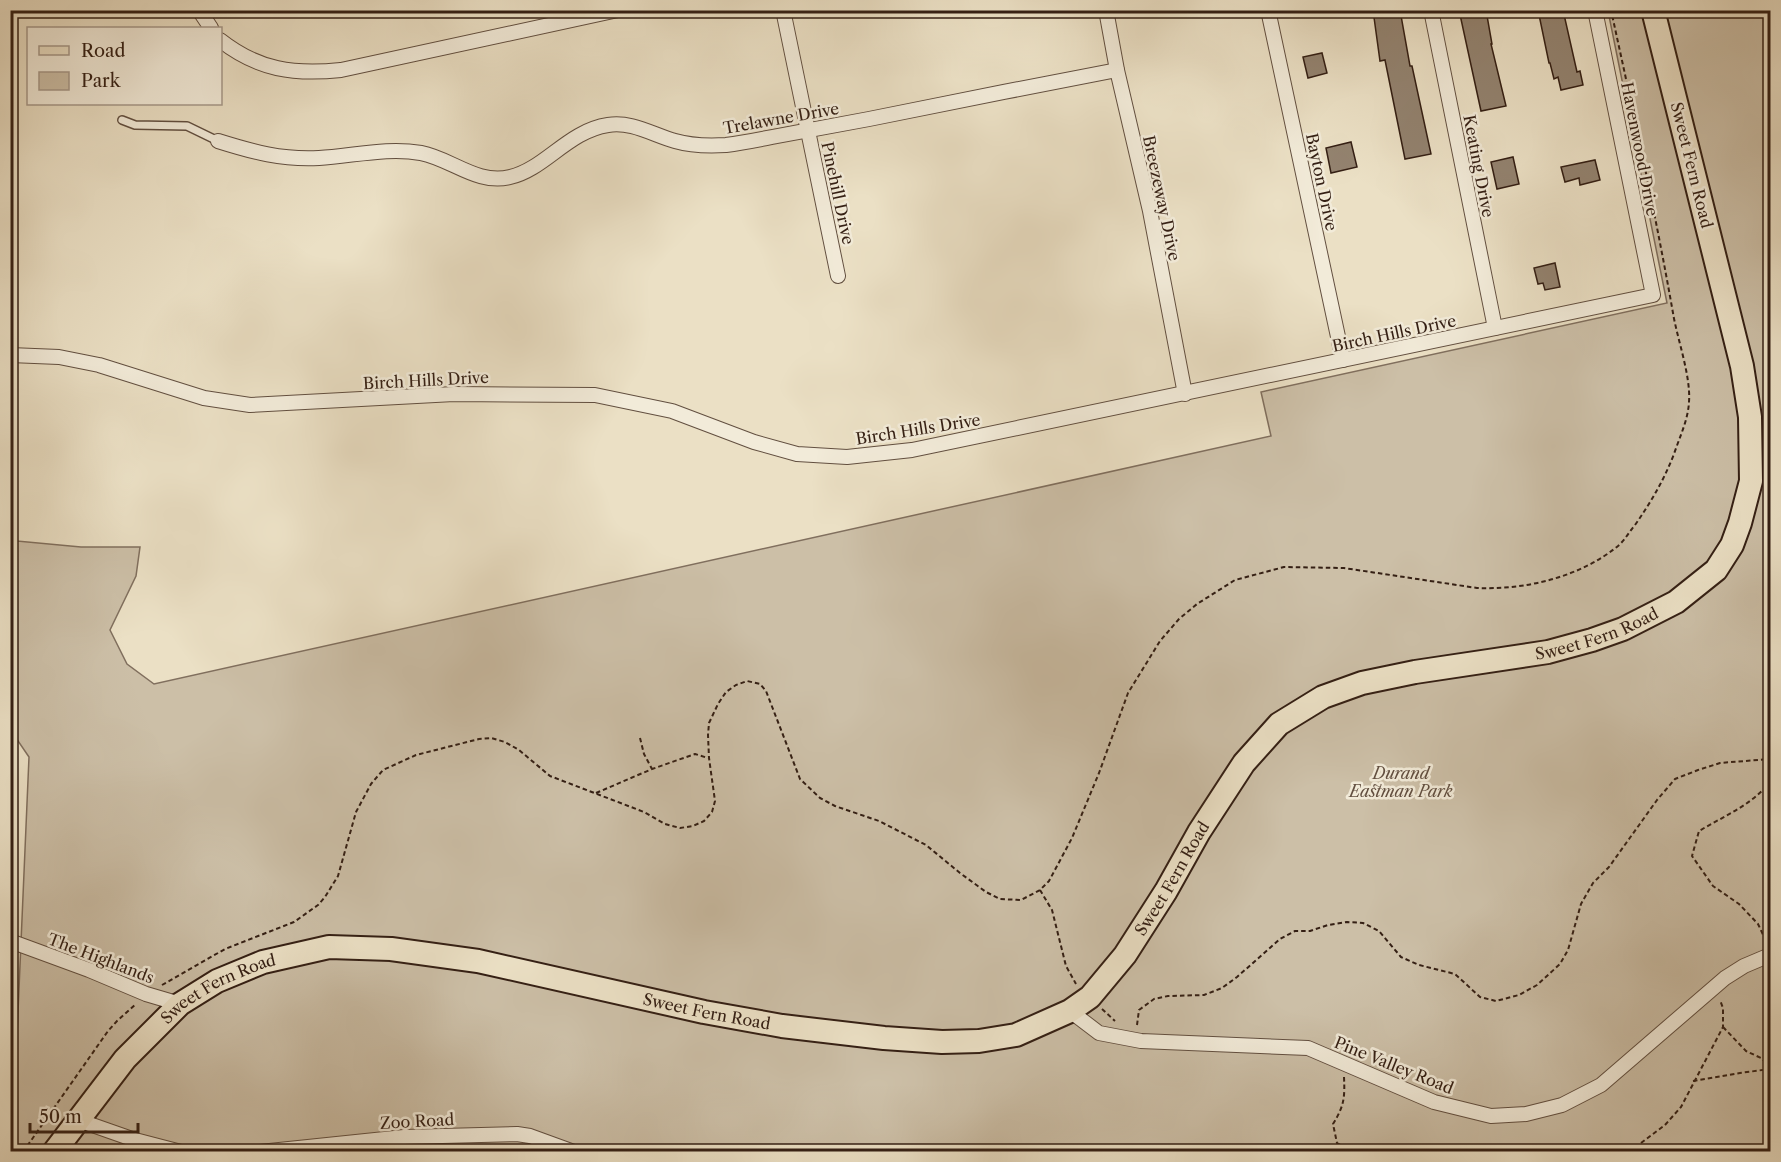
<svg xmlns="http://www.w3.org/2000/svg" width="1781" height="1162" viewBox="0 0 1781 1162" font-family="'Libre Caslon Text',serif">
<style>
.green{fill:#ccbfa7;stroke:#806f5e;stroke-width:1.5}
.building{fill:#938370;stroke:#341f14;stroke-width:1.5}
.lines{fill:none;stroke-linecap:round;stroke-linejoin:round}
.service-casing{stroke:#624f40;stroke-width:10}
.minor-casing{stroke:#624f40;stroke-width:16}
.primary-casing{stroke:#341f14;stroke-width:26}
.path{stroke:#341f14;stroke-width:2;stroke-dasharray:4.5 3;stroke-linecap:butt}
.service{stroke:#f2ebd9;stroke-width:7}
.minor{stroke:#f2ebd9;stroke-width:14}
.primary{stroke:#ebe0c5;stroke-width:22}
.labels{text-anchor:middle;stroke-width:5;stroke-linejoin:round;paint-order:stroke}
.street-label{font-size:16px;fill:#341f14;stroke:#f2ebd9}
.park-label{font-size:16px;font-style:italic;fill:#624f40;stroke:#f2ebd9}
</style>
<rect width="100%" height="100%" fill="#ebe0c5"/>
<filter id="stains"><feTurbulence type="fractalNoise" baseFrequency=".00333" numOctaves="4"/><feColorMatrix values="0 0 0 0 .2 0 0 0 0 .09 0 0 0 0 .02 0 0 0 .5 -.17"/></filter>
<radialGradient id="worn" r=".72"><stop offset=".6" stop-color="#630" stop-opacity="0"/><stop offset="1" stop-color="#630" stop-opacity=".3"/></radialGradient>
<!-- green -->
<path class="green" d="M 1608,11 L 1770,11 L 1770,1151 L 12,1151 L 29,757 L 16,738 L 11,724 L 10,551 L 17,541 L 81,547 L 140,547 L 136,576 L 110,630 L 127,664 L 154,684 L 1271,436 L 1261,392 L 1667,303 Z"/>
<!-- building -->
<g class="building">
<path d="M 1373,10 L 1400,10 L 1410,66 L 1412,66 L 1431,154 L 1405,159 L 1385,60 L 1380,61 Z"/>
<path d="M 1459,10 L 1486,10 L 1492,44 L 1491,44 L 1506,106 L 1481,111 Z"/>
<path d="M 1538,10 L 1563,10 L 1577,72 L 1580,71 L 1583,85 L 1561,90 L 1558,77 L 1554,79 L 1550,63 L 1549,63 Z"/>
<path d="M 1322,53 L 1327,73 L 1308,78 L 1303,57 Z"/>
<path d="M 1351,142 L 1357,167 L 1331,173 L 1326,148 Z"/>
<path d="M 1513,157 L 1519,184 L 1497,189 L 1491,162 Z"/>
<path d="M 1595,160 L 1600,180 L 1580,185 L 1579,178 L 1565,182 L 1561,167 Z"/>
<path d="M 1555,263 L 1560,287 L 1545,290 L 1543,283 L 1538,284 L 1534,268 Z"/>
</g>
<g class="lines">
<!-- service casing -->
<g class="service-casing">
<path id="service" d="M 122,120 L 135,125 L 187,126 L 218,141"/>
</g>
<!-- minor casing -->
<g class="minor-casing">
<g id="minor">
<path d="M 199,10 L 211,28"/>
<path d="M 783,10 L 838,276"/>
<path d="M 1106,10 L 1117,70 L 1150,211 L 1185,394"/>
<path d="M 1268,10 L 1343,360"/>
<path d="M 1431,10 L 1495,328"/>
<path d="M 220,40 C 258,70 294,75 341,70 L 618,10"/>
<path d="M 218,141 C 253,152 282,160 319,158 C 353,156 387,147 421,153 C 452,159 477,185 510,177 C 545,169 568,131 608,125 C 632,121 653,135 675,141 C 692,146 709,146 726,145 C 742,143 757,140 772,137 C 805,131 837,125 869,119 C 952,102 1034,86 1117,70"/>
<path d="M 10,355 L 59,357 L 99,365 L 204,398 L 250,405 L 454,394 L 595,395 L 672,411 L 754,442 L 797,454 L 847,457 L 912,450 L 1653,295 L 1595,10"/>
<path d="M 10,941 L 89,970 L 146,994 L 180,1004"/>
<path d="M 1070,1011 L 1099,1033 L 1141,1041 L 1308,1048 L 1434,1102 L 1491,1116 L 1526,1114 L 1562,1105 L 1601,1085 L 1725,978 L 1744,966 L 1770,955"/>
<path d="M 78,1120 L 135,1140 L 181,1152"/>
<path d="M 260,1152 L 404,1137 L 517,1134 L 530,1136 L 574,1152"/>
</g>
</g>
<!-- primary casing -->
<g class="primary-casing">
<g id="primary">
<path id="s1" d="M 54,1152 L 125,1059 L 180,1004 L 217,981 L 263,962 L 329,947 L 391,949 L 478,961 L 704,1012 L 782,1026 L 884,1038 L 942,1042 L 979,1041 L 1016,1035 L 1070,1011 L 1090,997 L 1125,955 L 1166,891 L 1199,832 L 1244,763 L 1279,724 L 1323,697 L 1362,683 L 1415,672 L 1548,652 L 1592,640 L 1623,629 L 1676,602 L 1716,570 L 1732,545 L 1740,523 L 1751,481 L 1750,417 L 1742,366 L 1653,10"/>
</g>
</g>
<!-- path -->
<g class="path">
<path d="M 640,738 L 644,754 L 652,769"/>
<path d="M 596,793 L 652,769 L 695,754 L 708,758"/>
<path d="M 1040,890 L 1052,910 L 1066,966 L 1076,984"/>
<path d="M 1766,941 L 1758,924 L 1739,904 L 1713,886 L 1692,856 L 1699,831 C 1724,816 1752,805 1770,782"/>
<path d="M 162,985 L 225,949 L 294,922 L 318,905 L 325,897 L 338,876 L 356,812 L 371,784 L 383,770 L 416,755 L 479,739 L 491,738 L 505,742 L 519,750 L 550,776 L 644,812 L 665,824 L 680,828 L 693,826 L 704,821 L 712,812 L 715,801 L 709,758 L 708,735 L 709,723 L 718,704 L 726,692 L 736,685 L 747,681 L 760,684 L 766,691 L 800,779 L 820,798 L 835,806 L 879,821 L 926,845 L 960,873 L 986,892 L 1000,899 L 1021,900 L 1040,890 L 1049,881 L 1072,838 L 1099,773 L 1128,693 L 1160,641 L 1179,619 L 1197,604 L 1235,580 L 1284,567 L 1344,568 L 1477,588 C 1526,590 1580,577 1618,546 C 1625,540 1629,532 1635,525 C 1651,502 1664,480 1674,454 C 1680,436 1688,420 1689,402 C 1691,376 1677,338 1673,313 C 1655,211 1633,111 1611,10"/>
<path d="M 1102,1009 L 1115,1021"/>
<path d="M 1137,1025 L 1139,1010 L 1154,999 L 1168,996 L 1204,995 L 1222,988 L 1237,977 L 1280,939 L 1295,931 L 1310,931 L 1328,925 L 1347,922 L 1363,923 L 1379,931 L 1401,957 L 1419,965 L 1455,974 L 1480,997 L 1496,1001 L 1519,995 L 1537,985 L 1560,964 L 1568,950 L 1581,904 L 1593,883 L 1609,867 L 1657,800 L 1675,779 L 1698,770 L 1720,763 L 1770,759"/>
<path d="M 1723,1027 L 1746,1051 L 1761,1058 L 1770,1067"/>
<path d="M 1344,1077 C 1345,1098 1344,1106 1333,1124 L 1337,1143 L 1352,1152"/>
<path d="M 1693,1081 L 1740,1073 L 1770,1069"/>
<path d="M 23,1152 L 108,1031 L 117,1021 L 136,1004"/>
<path d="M 1629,1152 L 1665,1125 L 1681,1107 L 1723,1027 L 1723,1008 L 1720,1000"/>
</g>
<!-- service -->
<use href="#service" class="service"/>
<!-- minor -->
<use href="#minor" class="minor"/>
<!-- primary -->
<use href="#primary" class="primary"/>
</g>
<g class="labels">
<!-- street labels -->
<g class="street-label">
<text transform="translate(781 118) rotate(-10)" y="6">Trelawne Drive</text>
<text transform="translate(1640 149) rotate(79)" y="6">Havenwood Drive</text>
<text transform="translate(1692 165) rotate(76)" y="6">Sweet Fern Road</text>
<text transform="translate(1479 166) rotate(79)" y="6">Keating Drive</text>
<text transform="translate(1322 182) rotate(78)" y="6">Bayton Drive</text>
<text transform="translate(838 193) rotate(78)" y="6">Pinehill Drive</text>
<text transform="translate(1162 198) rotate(78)" y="6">Breezeway Drive</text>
<text transform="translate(1394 333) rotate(-12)" y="6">Birch Hills Drive</text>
<text transform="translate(426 380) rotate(-3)" y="6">Birch Hills Drive</text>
<text transform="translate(918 429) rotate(-9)" y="6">Birch Hills Drive</text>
<text dy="6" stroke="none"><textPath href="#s1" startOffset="1802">Sweet Fern Road</textPath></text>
<text dy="6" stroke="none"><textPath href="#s1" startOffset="1280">Sweet Fern Road</textPath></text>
<text transform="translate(101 958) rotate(21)" y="6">The Highlands</text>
<text dy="6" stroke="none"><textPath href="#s1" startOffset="236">Sweet Fern Road</textPath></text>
<text dy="6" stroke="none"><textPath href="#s1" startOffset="740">Sweet Fern Road</textPath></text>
<text transform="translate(1394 1065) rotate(22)" y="6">Pine Valley Road</text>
<text transform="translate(417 1121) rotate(-3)" y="6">Zoo Road</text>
</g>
<!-- park labels -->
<g class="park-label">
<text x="1401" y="779">Durand<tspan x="1401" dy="18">Eastman Park</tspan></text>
</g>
</g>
<!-- margin -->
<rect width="1781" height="1162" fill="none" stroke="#ebe0c5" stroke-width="36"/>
<rect x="12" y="12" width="1757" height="1138" fill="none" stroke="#341f14" stroke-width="3"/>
<rect x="18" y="18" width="1745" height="1126" fill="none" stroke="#341f14" stroke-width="1.5"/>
<!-- legend -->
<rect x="27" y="27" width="195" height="78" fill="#f2ebd9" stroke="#a6998a" stroke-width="1.5"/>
<rect x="39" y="46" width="30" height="9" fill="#ebe0c5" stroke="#a6998a" stroke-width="1.5"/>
<text x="81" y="57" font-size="18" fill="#341f14">Road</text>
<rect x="39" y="72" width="30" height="18" fill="#ccbfa7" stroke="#a6998a" stroke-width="1.5"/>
<text x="81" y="87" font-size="18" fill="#341f14">Park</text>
<!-- scale -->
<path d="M30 1123v9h108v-9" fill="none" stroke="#341f14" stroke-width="3"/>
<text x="39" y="1123" font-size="18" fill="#341f14" stroke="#f2ebd9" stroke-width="4.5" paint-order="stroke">50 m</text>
<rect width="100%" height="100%" filter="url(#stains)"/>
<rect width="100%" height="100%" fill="url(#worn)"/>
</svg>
